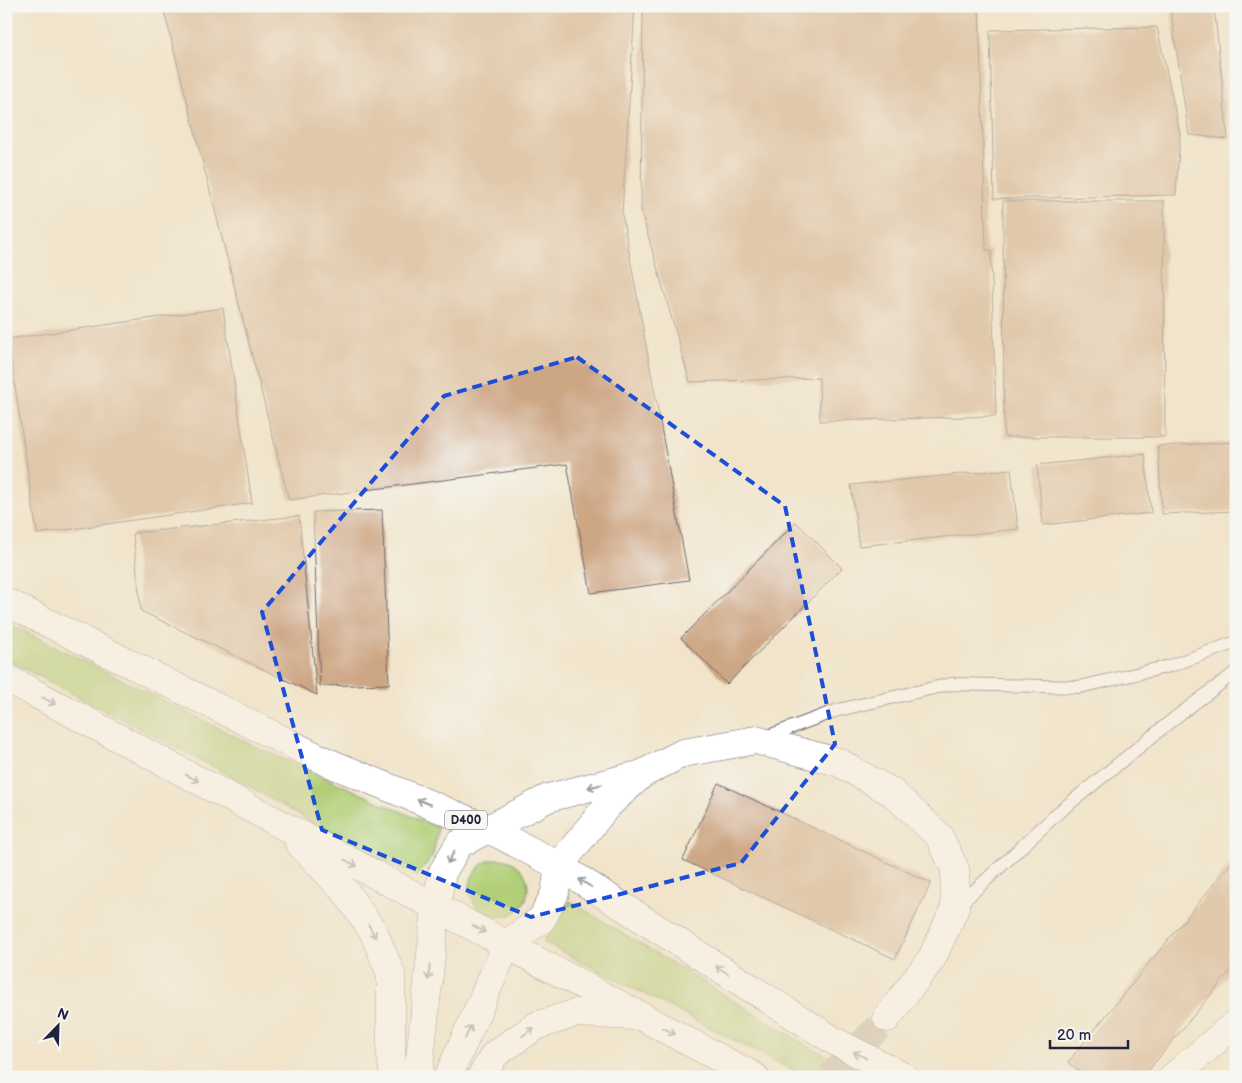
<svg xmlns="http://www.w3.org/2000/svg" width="1242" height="1083" viewBox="0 0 1242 1083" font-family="'Balsamiq Sans',sans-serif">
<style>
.green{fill:#b0ce75;stroke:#697858}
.building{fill:#cda684}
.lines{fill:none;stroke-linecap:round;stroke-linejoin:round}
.trunk-tunnel{stroke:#c8bdad;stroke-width:28;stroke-dasharray:28 14;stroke-linecap:butt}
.service-casing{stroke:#6a666d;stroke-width:14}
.tertiary-casing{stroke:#6a666d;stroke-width:29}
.trunk-casing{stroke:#6a666d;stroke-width:29}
.service{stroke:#fff;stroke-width:12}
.tertiary{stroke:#fff;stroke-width:28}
.trunk{stroke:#fff;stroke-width:28}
.oneway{stroke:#9c9ca7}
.marked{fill:none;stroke:#1d4ed8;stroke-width:4;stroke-dasharray:10 6;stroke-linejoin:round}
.labels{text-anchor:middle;stroke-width:4.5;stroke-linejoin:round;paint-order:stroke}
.shield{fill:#f6f6f2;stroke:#626272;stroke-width:1}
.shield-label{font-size:12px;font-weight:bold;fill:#22223b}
</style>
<rect width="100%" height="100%" fill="#f6f6f2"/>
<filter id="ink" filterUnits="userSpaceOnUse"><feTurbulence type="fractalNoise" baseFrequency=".02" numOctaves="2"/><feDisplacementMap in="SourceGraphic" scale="10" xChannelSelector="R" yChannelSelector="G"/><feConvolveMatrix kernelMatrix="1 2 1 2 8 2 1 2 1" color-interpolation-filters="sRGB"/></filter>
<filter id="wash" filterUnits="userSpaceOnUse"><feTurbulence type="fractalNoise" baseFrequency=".0096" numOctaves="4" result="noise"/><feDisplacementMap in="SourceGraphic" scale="20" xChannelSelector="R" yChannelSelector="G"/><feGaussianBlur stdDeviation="1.12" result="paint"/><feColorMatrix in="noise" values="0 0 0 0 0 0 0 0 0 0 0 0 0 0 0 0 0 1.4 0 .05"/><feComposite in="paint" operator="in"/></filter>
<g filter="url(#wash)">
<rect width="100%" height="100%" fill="#f1e4ca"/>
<!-- green -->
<g class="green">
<path d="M 6,622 L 252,745 L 438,828 L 433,855 L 418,876 L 356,848 L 233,777 L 6,659 Z"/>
<circle cx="499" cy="888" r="29"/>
<path d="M 570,901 L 809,1047 L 870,1077 L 806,1077 L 543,942 Z"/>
</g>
<g id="blocks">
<!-- building -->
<g class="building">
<path d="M 181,6 L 635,6 L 622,214 L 689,580 L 591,593 L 567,464 L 289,500 L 164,11 Z"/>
<path d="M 643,6 L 979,6 L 986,250 L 991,250 L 996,416 L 820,421 L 819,378 L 690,382 L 641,211 Z"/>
<path d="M 1170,6 L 1214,6 L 1228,139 L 1189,135 Z"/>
<path d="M 1233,6 L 1236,6 L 1236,61 L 1234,61 Z"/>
<path d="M 1157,27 L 1180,134 L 1176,195 L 994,199 L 990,30 Z"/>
<path d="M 1003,201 L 1164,201 L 1165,437 L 1004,437 Z"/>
<path d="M 223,308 L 252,503 L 37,534 L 8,339 Z"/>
<path d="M 1236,442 L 1236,511 L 1162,514 L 1158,446 Z"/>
<path d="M 1145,454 L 1151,513 L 1043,525 L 1037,465 Z"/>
<path d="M 1011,469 L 1018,529 L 859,546 L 851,485 Z"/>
<path d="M 382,510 L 389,684 L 320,686 L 313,512 Z"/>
<path d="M 299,516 L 317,695 L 141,611 L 133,533 Z"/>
<path d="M 796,522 L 842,568 L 727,684 L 681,638 Z"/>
<path d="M 718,783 L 931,883 L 895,959 L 683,860 Z"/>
<path d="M 1236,857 L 1236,964 L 1143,1077 L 1086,1077 L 1068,1062 Z"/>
</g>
</g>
</g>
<g filter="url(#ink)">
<use href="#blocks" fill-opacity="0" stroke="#6a666d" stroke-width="1"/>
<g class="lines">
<!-- trunk-tunnel -->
<path class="trunk-tunnel" d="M 830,1077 L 887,1018"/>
<!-- service casing -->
<g class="service-casing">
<g id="service">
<path d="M 763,738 L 838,710 L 951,684 L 1080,687 L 1170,666 L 1236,642"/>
<path d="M 957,907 L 1059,812 L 1176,717 L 1236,672"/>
</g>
</g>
<!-- tertiary casing -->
<g class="tertiary-casing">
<path id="tertiary" d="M 1173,1077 L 1236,1023"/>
</g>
<!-- trunk casing -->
<g class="trunk-casing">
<g id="trunk">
<path d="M 6,602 L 325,761 L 489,829 L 559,866 L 834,1041 L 904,1077"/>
<path d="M 6,678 L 755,1077"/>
<path d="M 299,843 L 345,891 L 373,931 L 391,974 L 391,1055 L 394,1077"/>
<path d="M 418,1077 L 436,907 L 442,873 L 459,844 L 548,798 L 642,774 L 683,753 L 756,740 L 838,762 L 893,793 L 939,836 L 955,869 L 955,908 L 932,958 L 887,1018"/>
<path d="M 448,1077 L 507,944 L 542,919 L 555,893 L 559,866 L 607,806 L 639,777"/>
<path d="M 481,1077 L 495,1054 L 536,1026 L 576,1013 L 634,1016"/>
</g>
</g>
<!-- service -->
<use href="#service" class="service"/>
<!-- tertiary -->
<use href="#tertiary" class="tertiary"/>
<!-- trunk -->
<use href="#trunk" class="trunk"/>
</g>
<!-- one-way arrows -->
<defs><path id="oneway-shaft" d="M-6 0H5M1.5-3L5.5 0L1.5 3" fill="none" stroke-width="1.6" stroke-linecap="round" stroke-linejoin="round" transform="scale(1.25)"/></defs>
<g class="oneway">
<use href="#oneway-shaft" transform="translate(49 701) rotate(28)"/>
<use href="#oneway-shaft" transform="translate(192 778) rotate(28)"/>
<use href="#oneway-shaft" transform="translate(595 786) rotate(166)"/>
<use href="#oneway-shaft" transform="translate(424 802) rotate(-158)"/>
<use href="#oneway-shaft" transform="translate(451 857) rotate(120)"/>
<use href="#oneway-shaft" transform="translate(351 863) rotate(28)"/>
<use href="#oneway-shaft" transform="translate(585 883) rotate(-148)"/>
<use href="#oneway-shaft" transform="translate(479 929) rotate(28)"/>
<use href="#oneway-shaft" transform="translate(372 931) rotate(61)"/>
<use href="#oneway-shaft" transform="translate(722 970) rotate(-148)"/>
<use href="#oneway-shaft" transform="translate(429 973) rotate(96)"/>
<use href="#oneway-shaft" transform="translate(669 1031) rotate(28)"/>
<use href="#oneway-shaft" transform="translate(468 1032) rotate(-66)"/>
<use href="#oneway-shaft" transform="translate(528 1032) rotate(-35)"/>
<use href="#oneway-shaft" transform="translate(860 1055) rotate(-153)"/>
</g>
</g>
<!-- marked area -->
<path d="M0 0H1242V1083H0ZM 577,357 L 785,506 L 835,744 L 741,863 L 531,917 L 322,830 L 262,612 L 444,396 Z" fill="#f1e4ca" fill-opacity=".55" fill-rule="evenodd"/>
<path class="marked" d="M 577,357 L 785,506 L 835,744 L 741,863 L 531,917 L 322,830 L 262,612 L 444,396 Z"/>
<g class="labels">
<!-- shield labels -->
<rect class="shield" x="445" y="810.5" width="42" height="19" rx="4"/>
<g class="shield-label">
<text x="466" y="824">D400</text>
</g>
</g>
<!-- margin -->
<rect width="1242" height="1083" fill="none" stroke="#f6f6f2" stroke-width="25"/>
<!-- north arrow -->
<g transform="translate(58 1026) rotate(23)" stroke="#f6f6f2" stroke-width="4" paint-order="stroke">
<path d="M0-4L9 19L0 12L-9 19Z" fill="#22223b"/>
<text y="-8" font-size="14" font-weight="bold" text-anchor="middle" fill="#22223b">N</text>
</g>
<!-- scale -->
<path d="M1050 1040v8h78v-8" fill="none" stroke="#22223b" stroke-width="2.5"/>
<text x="1057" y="1040" font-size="15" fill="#22223b" stroke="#f6f6f2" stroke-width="4" paint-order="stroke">20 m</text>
</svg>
